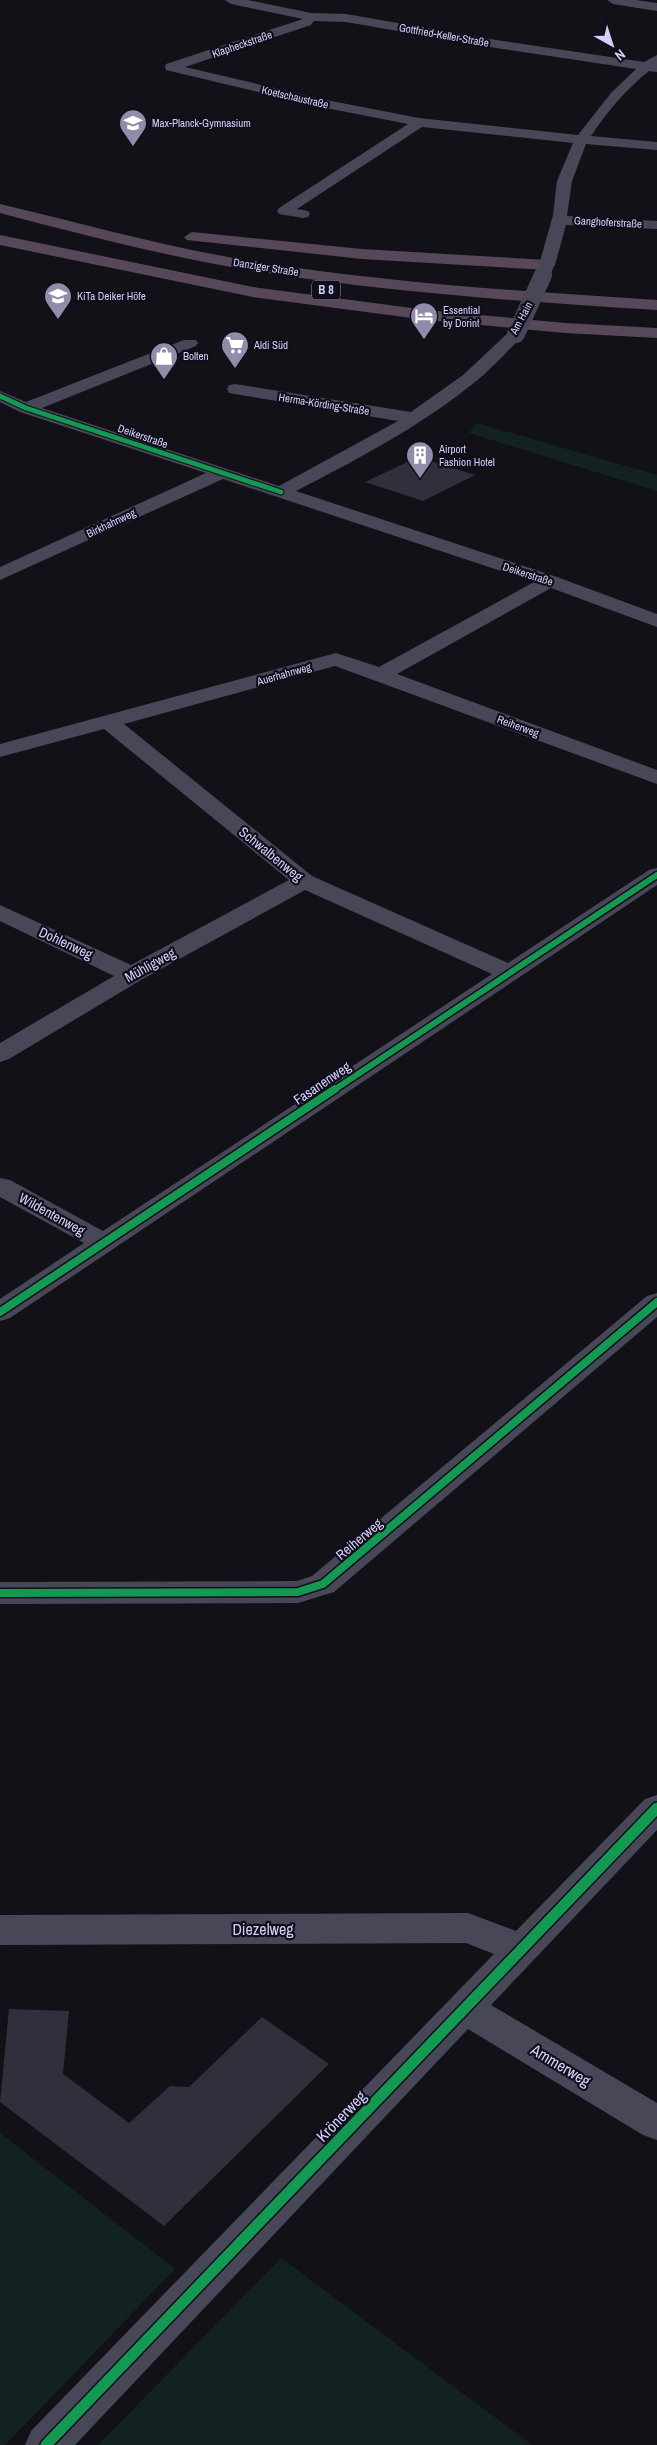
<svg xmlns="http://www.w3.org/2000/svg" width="657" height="2445" viewBox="0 0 657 2445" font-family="'Archivo Narrow',sans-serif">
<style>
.green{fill:#122222}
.building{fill:#302f3b}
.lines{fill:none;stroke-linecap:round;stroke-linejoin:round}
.minor{fill:#484758;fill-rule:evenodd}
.highway{fill:#574859;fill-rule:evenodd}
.minor-bridge-far1{stroke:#484758;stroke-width:14}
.minor-bridge{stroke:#484758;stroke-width:18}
.cycleway-far3-casing{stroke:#100e1b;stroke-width:7}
.cycleway-far2-casing{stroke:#100e1b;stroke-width:9}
.cycleway-far1-casing{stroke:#100e1b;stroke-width:11}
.cycleway-casing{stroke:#100e1b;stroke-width:14}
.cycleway-far3{stroke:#139951;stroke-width:5}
.cycleway-far2{stroke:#139951;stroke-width:6}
.cycleway-far1{stroke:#139951;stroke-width:8}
.cycleway{stroke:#139951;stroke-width:11}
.labels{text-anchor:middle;stroke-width:4.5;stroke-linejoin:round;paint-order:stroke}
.far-street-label{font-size:11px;fill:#d4cff8;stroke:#100e1b}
.far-poi-label{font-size:11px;fill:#d4cff8;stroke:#100e1b;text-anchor:start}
.shield{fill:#100e1b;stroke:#9995b6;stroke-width:1}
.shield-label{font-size:12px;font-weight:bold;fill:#d4cff8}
.street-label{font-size:14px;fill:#d4cff8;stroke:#100e1b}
.near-street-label{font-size:16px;fill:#d4cff8;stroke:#100e1b}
</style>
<rect width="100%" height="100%" fill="#121118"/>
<!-- green -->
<g class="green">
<path d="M 477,423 L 657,475 L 657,491 L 469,433 Z"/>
<path d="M 0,2133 L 175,2269 L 5,2445 L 0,2445 Z"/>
<path d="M 281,2258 L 532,2445 L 98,2445 Z"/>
</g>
<!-- building -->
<g class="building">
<path d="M 418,457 L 475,475 L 423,501 L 365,482 Z"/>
<path d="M 9,2009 L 69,2011 L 63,2074 L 129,2123 L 170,2086 L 189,2087 L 262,2017 L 329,2064 L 164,2226 L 0,2102 Z"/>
</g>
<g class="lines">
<!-- minor -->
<g class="minor">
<path d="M 225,0 L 248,0 L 311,13 L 346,14 L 496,40 L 644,62 L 657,55 L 657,72 L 649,71 C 626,89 607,112 591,136 L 657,142 L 657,150 L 586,144 L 572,181 L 567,216 L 657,221 L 657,229 L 566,225 L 555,265 L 552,268 L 542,268 L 539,265 L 553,215 L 557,181 L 573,143 L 422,127 L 297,209 L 308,211 L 310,214 L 308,217 L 303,218 L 279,214 L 277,211 L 279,208 L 408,124 L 326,108 L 166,70 L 165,67 L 166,64 L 303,19 L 231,4 ZM 314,21 L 346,22 L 496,48 L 636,69 L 611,93 L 578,135 L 419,118 L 326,100 L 185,67 L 311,25 Z"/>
<path d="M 607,0 L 636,0 L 657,3 L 657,11 L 613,4 Z"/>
<path d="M 516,329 L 522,331 L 524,334 L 522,337 C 506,352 492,369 475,382 C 421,426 358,459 296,491 L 557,577 L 657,614 L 657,627 L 551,588 L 397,674 L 657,770 L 657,784 L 335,666 L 124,724 L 312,876 L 508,963 L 649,870 L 657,868 L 657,885 L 10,1318 L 0,1321 L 0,1299 L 84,1243 L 0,1197 L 0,1178 L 10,1180 L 103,1231 L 492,974 L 305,890 L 141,980 L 9,1059 L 0,1062 L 0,1043 L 114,976 L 0,921 L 0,905 L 131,965 L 289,880 L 104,729 L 0,757 L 0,744 L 336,653 L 379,667 L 534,582 L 223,479 L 0,580 L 0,567 L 206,473 L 20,412 L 0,402 L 0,391 L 26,402 L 184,340 L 196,340 L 198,343 L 196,346 L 42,408 L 279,486 L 398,421 L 235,394 L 229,393 L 227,389 L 229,385 L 235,384 L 411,412 L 463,375 L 510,331 Z"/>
<path d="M 657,1293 L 657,1317 L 334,1592 L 298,1603 L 0,1604 L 0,1582 L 297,1581 L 312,1576 L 647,1296 Z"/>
<path d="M 657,1795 L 657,1830 L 491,2005 L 657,2103 L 657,2140 L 643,2135 L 468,2029 L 75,2445 L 25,2445 L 31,2431 L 494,1954 L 466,1943 L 0,1945 L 0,1915 L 468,1913 L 516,1931 L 645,1799 Z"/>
</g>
<!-- highway -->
<g class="highway">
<path d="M 0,204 C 80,223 158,245 239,259 C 377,282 518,291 657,300 L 657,310 C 529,302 400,293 273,274 C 181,260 90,237 0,213 Z"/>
<path d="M 192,232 L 362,249 L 547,260 L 555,265 L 547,270 L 362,259 L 187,240 L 184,237 Z"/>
<path d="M 0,235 L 253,287 L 427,310 L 565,323 L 657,328 L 657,338 L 565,333 L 427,320 L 253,297 L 0,245 Z"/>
</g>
<!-- minor-bridge-far1 -->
<path class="minor-bridge-far1" d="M 542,276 L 547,265"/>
<!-- minor-bridge -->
<path class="minor-bridge" d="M 516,334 L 543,275"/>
<!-- cycleway-far3 casing -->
<g class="cycleway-far3-casing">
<path id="cycleway-far3" d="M 0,396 L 26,408 L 281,492"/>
</g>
<!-- cycleway-far2 casing -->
<g class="cycleway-far2-casing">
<path id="cycleway-far2" d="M 334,1090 L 657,875"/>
</g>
<!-- cycleway-far1 casing -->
<g class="cycleway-far1-casing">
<g id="cycleway-far1">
<path d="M 0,1312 L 335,1089"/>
<path d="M 0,1593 L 298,1592 L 323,1584 L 657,1302"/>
</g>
</g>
<!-- cycleway casing -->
<g class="cycleway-casing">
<path id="cycleway" d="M 46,2445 L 657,1808"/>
</g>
<!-- cycleway-far3 -->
<use href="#cycleway-far3" class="cycleway-far3"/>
<!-- cycleway-far2 -->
<use href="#cycleway-far2" class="cycleway-far2"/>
<!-- cycleway-far1 -->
<use href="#cycleway-far1" class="cycleway-far1"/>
<!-- cycleway -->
<use href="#cycleway" class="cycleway"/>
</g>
<!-- icons -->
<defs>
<g id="school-pin" transform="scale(1.4375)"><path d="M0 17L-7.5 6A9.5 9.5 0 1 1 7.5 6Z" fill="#908caa" stroke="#100e1b"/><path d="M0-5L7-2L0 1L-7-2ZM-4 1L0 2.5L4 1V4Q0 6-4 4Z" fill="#fff"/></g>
<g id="hotel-pin" transform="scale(1.4375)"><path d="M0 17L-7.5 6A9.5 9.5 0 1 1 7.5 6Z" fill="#908caa" stroke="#100e1b"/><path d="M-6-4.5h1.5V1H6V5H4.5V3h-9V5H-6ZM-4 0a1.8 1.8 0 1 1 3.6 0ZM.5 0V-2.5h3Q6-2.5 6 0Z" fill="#fff"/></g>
<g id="supermarket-pin" transform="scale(1.4375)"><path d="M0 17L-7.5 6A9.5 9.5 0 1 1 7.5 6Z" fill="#908caa" stroke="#100e1b"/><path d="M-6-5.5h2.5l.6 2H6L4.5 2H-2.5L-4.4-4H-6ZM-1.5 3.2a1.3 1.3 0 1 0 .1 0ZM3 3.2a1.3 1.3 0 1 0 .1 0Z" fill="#fff"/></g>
<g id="shop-pin" transform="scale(1.4375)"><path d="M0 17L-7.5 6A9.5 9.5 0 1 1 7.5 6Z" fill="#908caa" stroke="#100e1b"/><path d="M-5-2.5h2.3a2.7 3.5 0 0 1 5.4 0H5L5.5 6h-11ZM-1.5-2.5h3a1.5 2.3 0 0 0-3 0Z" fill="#fff"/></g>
<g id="building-pin" transform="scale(1.4375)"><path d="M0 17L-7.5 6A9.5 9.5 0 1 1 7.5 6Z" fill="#908caa" stroke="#100e1b"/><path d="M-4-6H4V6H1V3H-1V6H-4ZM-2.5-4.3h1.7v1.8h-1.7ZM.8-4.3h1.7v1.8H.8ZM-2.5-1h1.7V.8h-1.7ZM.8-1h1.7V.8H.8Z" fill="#fff"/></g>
</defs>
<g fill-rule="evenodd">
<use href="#school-pin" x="133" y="123"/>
<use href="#school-pin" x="58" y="296"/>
<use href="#hotel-pin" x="424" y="316"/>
<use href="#supermarket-pin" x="235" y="345"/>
<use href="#shop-pin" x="164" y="356"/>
<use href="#building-pin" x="420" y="455"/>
</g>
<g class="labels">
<!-- far-street labels -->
<g class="far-street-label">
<text transform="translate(444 35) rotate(10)" y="4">Gottfried-Keller-Straße</text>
<text transform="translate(242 44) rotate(-19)" y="4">Klapheckstraße</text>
<text transform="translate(295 97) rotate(13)" y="4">Koetschaustraße</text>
<text transform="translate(608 222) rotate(3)" y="4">Ganghoferstraße</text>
<text transform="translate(266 267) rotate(9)" y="4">Danziger Straße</text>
<text transform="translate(521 318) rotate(-62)" y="4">Am Hain</text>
<text transform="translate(324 404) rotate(9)" y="4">Herma-Körding-Straße</text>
<text transform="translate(143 436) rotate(19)" y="4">Deikerstraße</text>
<text transform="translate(111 523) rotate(-25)" y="4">Birkhahnweg</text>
<text transform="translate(528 574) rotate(18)" y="4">Deikerstraße</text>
<text transform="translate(284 674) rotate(-16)" y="4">Auerhahnweg</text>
<text transform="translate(518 726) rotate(20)" y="4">Reiherweg</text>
</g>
<!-- far-poi labels -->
<g class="far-poi-label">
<text x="152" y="127">Max-Planck-Gymnasium</text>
<text x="77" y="300">KiTa Deiker Höfe</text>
<text x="443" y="314">Essential<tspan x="443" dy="13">by Dorint</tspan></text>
<text x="254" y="349">Aldi Süd</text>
<text x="183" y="360">Bolten</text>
<text x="439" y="453">Airport<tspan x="439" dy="13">Fashion Hotel</tspan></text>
</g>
<!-- shield labels -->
<rect class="shield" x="312" y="280.5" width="28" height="19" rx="4"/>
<g class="shield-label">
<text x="326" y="294">B 8</text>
</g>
<!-- street labels -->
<g class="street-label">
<text transform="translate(271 854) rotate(39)" y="5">Schwalbenweg</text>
<text transform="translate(66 943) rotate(25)" y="5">Dohlenweg</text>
<text transform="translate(150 965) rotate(-29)" y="5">Mühligweg</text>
<text transform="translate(322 1083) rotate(-34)" y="5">Fasanenweg</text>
<text transform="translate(52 1214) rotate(29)" y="5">Wildentenweg</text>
<text transform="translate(359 1539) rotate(-40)" y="5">Reiherweg</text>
</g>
<!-- near-street labels -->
<g class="near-street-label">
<text x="263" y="1935">Diezelweg</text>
<text transform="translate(561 2065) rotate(31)" y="6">Ammerweg</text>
<text transform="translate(341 2116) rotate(-46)" y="6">Krönerweg</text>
</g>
</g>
<!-- north arrow -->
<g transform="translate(612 45) rotate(141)" stroke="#100e1b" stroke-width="4" paint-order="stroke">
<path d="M0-4L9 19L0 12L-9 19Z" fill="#d4cff8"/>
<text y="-8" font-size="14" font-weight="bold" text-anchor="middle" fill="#d4cff8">N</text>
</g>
</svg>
